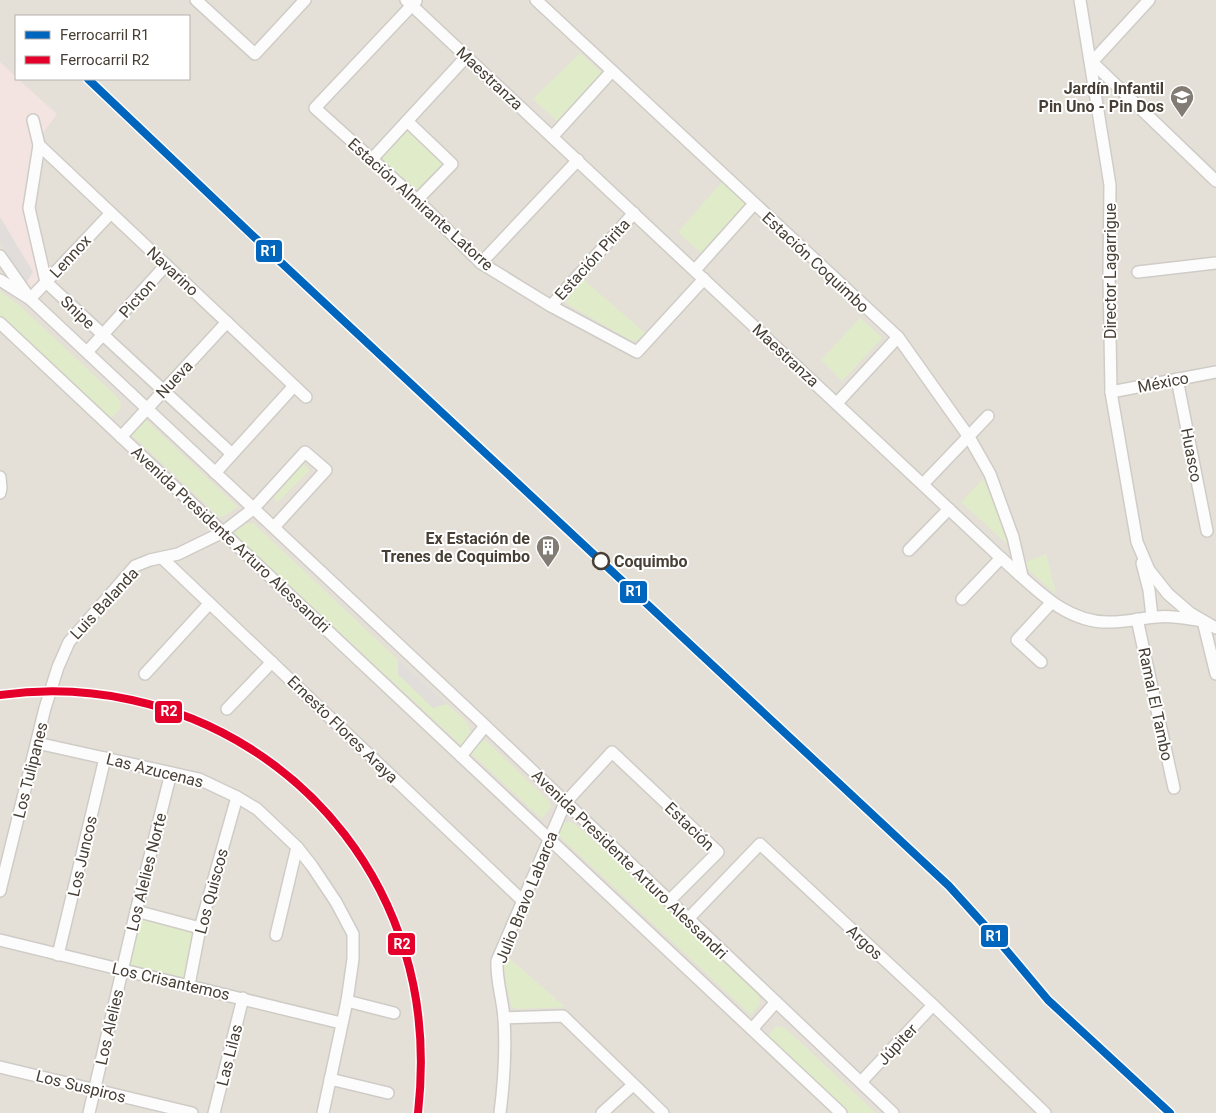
<svg xmlns="http://www.w3.org/2000/svg" width="1216" height="1113" viewBox="0 0 1216 1113" font-family="Roboto,sans-serif">
<style>
.residential{fill:#e5e0d7;fill-rule:evenodd}
.medical{fill:#f3e4e1}
.green{fill:#e0ecc9}
.parking{fill:#e0ddda}
.lines{fill:none;stroke-linecap:round;stroke-linejoin:round}
.minor-casing{stroke:#cfccc7;stroke-width:14}
.minor{stroke:#fdfcfc;stroke-width:11}
.rail-1-casing{stroke:#fff;stroke-width:11}
.rail-2-casing{stroke:#fff;stroke-width:11}
.rail-1{stroke:#0065bd;stroke-width:8}
.rail-2{stroke:#e4002b;stroke-width:8}
.stop-dot{fill:#fff;stroke:#473f35;stroke-width:2.5}
.labels{text-anchor:middle;stroke-width:4;stroke-linejoin:round;paint-order:stroke}
.street-label{font-size:16px;fill:#473f35;stroke:#fff}
.poi-label{font-size:16px;font-weight:bold;fill:#473f35;stroke:#fff;text-anchor:end}
.stop-label{font-size:16px;font-weight:bold;fill:#473f35;stroke:#fff;text-anchor:start}
.line-badge{stroke:#fff;stroke-width:2}
.badge-label{font-size:14px;text-anchor:middle;font-weight:bold;fill:#fff}
</style>
<rect width="100%" height="100%" fill="#f1eeea"/>
<!-- residential -->
<path class="residential" d="M 0,0 L 1216,0 L 1216,1113 L 0,1113 ZM 16,16 L 189,16 L 189,79 L 16,79 Z"/>
<!-- medical -->
<path class="medical" d="M 0,62 L 16,77 L 16,79 L 18,79 L 57,114 L 35,144 L 25,210 L 43,279 L 33,290 L 0,241 Z"/>
<!-- green -->
<g class="green">
<path d="M 580,53 L 603,74 L 558,122 L 533,99 Z"/>
<path d="M 406,129 L 444,164 L 417,194 L 378,158 Z"/>
<path d="M 722,182 L 746,203 L 701,253 L 678,232 Z"/>
<path d="M 583,279 L 645,333 L 638,340 L 632,341 L 567,304 L 566,299 Z"/>
<path d="M 0,291 L 19,305 L 115,395 L 120,401 L 121,408 L 111,418 L 0,316 Z"/>
<path d="M 860,318 L 882,338 L 842,381 L 821,360 Z"/>
<path d="M 146,420 L 238,507 L 220,518 L 133,436 L 132,432 L 142,421 Z"/>
<path d="M 303,464 L 310,470 L 279,501 L 276,502 L 274,497 Z"/>
<path d="M 983,479 L 1002,523 L 1007,544 L 961,502 Z"/>
<path d="M 248,523 L 253,523 L 398,660 L 398,674 L 433,707 L 446,704 C 453,710 471,722 470,731 C 469,736 464,741 461,745 L 232,532 Z"/>
<path d="M 1046,554 L 1056,594 L 1022,564 Z"/>
<path d="M 480,741 L 486,741 L 549,801 L 551,806 L 542,819 L 470,752 Z"/>
<path d="M 571,822 L 581,829 L 759,994 L 760,1004 L 751,1015 L 558,835 L 564,823 Z"/>
<path d="M 138,918 L 196,933 L 185,979 L 126,965 Z"/>
<path d="M 508,957 L 565,1007 L 519,1009 L 512,1007 L 510,1002 L 503,966 Z"/>
<path d="M 776,1026 L 785,1028 L 876,1113 L 847,1113 L 766,1038 Z"/>
</g>
<!-- parking -->
<g class="parking">
<path d="M 0,217 L 33,272 L 26,283 L 0,241 Z"/>
<path d="M 398,660 L 446,704 L 433,708 L 398,674 Z"/>
</g>
<g class="lines">
<!-- minor casing -->
<g class="minor-casing">
<g id="minor">
<path d="M 196,0 L 255,54 L 305,0"/>
<path d="M 406,0 L 1001,558 C 1033,586 1065,624 1111,622 C 1126,622 1142,618 1157,617 C 1172,615 1188,619 1203,621 L 1216,674"/>
<path d="M 536,0 L 898,337 L 969,437 L 990,474 L 1013,537 L 1022,576"/>
<path d="M 1080,0 L 1110,185 L 1109,275 L 1111,392 L 1137,542 L 1149,570 L 1168,594 L 1190,613 L 1216,628"/>
<path d="M 1149,0 L 1092,62 L 1216,181"/>
<path d="M 416,1 L 315,108 L 417,200 L 481,263 L 551,306 L 637,352 L 704,279"/>
<path d="M 33,120 L 39,145 L 29,208 L 46,282 L 232,454"/>
<path d="M 407,121 L 452,164 L 417,200"/>
<path d="M 552,137 L 612,71"/>
<path d="M 39,145 L 306,397"/>
<path d="M 372,159 L 467,56"/>
<path d="M 0,256 L 28,296"/>
<path d="M 481,263 L 578,160"/>
<path d="M 695,270 L 754,204"/>
<path d="M 1138,272 L 1216,263"/>
<path d="M 0,280 L 30,299 L 476,717 L 893,1113"/>
<path d="M 30,299 L 111,213"/>
<path d="M 551,306 L 634,213"/>
<path d="M 0,323 L 841,1113"/>
<path d="M 87,352 L 166,265"/>
<path d="M 1177,379 L 1207,531"/>
<path d="M 1111,392 L 1216,372"/>
<path d="M 837,403 L 898,337"/>
<path d="M 121,437 L 227,322"/>
<path d="M 215,473 L 294,386"/>
<path d="M 0,477 L 1,488 L 0,493"/>
<path d="M 923,484 L 988,416"/>
<path d="M 909,550 L 949,509"/>
<path d="M 162,558 L 523,901"/>
<path d="M 1142,563 L 1149,590 L 1152,617"/>
<path d="M 962,599 L 1001,558"/>
<path d="M 1137,619 L 1174,788"/>
<path d="M 1041,662 L 1017,640 L 1051,603"/>
<path d="M 145,674 L 209,604"/>
<path d="M 227,709 L 272,662"/>
<path d="M 37,743 L 199,779 L 237,797 L 257,809 L 297,847 L 312,866 L 336,902 L 353,934 L 353,959 L 347,1001 L 323,1113"/>
<path d="M 461,756 L 485,726"/>
<path d="M 0,891 L 45,708 L 58,667 L 69,642 L 135,566 L 150,560 L 178,554 L 223,532 L 253,509 L 305,452 L 326,470 L 274,527"/>
<path d="M 136,911 L 200,928"/>
<path d="M 688,919 L 760,844 L 933,1005 L 1045,1113"/>
<path d="M 276,935 L 297,847"/>
<path d="M 0,940 L 341,1023"/>
<path d="M 58,955 L 105,758"/>
<path d="M 189,985 L 200,928 L 237,797"/>
<path d="M 347,1001 L 394,1013"/>
<path d="M 504,1018 L 563,1016 L 663,1113"/>
<path d="M 752,1029 L 776,1002"/>
<path d="M 0,1067 L 192,1113"/>
<path d="M 330,1079 L 388,1093"/>
<path d="M 861,1082 L 933,1005"/>
<path d="M 89,1113 L 136,911 L 171,773"/>
<path d="M 214,1113 L 243,998"/>
<path d="M 500,1113 C 504,1082 506,1050 504,1019 C 503,1000 496,981 497,961 L 565,803 L 612,752 L 718,852 L 669,901"/>
<path d="M 602,1113 L 633,1085"/>
</g>
</g>
<!-- minor -->
<use href="#minor" class="minor"/>
<!-- rail-1 casing -->
<g class="rail-1-casing">
<path id="rail-1" d="M 88,79 L 271,253 L 949,886 L 997,939 L 1048,1000 L 1170,1113"/>
</g>
<!-- rail-2 casing -->
<g class="rail-2-casing">
<path id="rail-2" d="M 0,695 C 180,670 352,777 405,952 C 421,1004 424,1059 418,1113"/>
</g>
<!-- rail-1 -->
<use href="#rail-1" class="rail-1"/>
<!-- rail-2 -->
<use href="#rail-2" class="rail-2"/>
</g>
<!-- icons -->
<defs>
<g id="school-pin" transform="scale(1.25)"><path d="M0 17L-7.5 6A9.5 9.5 0 1 1 7.5 6Z" fill="#827c74" stroke="#fff"/><path d="M0-5L7-2L0 1L-7-2ZM-4 1L0 2.5L4 1V4Q0 6-4 4Z" fill="#fff"/></g>
<g id="building-pin" transform="scale(1.25)"><path d="M0 17L-7.5 6A9.5 9.5 0 1 1 7.5 6Z" fill="#827c74" stroke="#fff"/><path d="M-4-6H4V6H1V3H-1V6H-4ZM-2.5-4.3h1.7v1.8h-1.7ZM.8-4.3h1.7v1.8H.8ZM-2.5-1h1.7V.8h-1.7ZM.8-1h1.7V.8H.8Z" fill="#fff"/></g>
</defs>
<g fill-rule="evenodd">
<use href="#school-pin" x="1182" y="97"/>
<use href="#building-pin" x="548" y="547"/>
</g>
<!-- markers -->
<circle class="stop-dot" cx="601" cy="561" r="8"/>
<g class="labels">
<!-- street labels -->
<g class="street-label">
<text transform="translate(490 78) rotate(43)" y="6">Maestranza</text>
<text transform="translate(421 204) rotate(42)" y="6">Estación Almirante Latorre</text>
<text transform="translate(70 256) rotate(-47)" y="6">Lennox</text>
<text transform="translate(592 259) rotate(-48)" y="6">Estación Pirita</text>
<text transform="translate(816 262) rotate(43)" y="6">Estación Coquimbo</text>
<text transform="translate(173 271) rotate(43)" y="6">Navarino</text>
<text transform="translate(1110 271) rotate(-90)" y="6">Director Lagarrigue</text>
<text transform="translate(137 298) rotate(-48)" y="6">Picton</text>
<text transform="translate(78 312) rotate(43)" y="6">Snipe</text>
<text transform="translate(786 355) rotate(43)" y="6">Maestranza</text>
<text transform="translate(174 379) rotate(-47)" y="6">Nueva</text>
<text transform="translate(1163 382) rotate(-11)" y="6">México</text>
<text transform="translate(1192 455) rotate(79)" y="6">Huasco</text>
<text transform="translate(231 539) rotate(43)" y="6">Avenida Presidente Arturo Alessandri</text>
<text transform="translate(104 603) rotate(-47)" y="6">Luis Balanda</text>
<text transform="translate(1156 704) rotate(78)" y="6">Ramal El Tambo</text>
<text transform="translate(343 729) rotate(44)" y="6">Ernesto Flores Araya</text>
<text transform="translate(30 770) rotate(-76)" y="6">Los Tulipanes</text>
<text transform="translate(155 770) rotate(14)" y="6">Las Azucenas</text>
<text transform="translate(690 826) rotate(44)" y="6">Estación</text>
<text transform="translate(82 856) rotate(-77)" y="6">Los Juncos</text>
<text transform="translate(630 864) rotate(44)" y="6">Avenida Presidente Arturo Alessandri</text>
<text transform="translate(146 872) rotate(-76)" y="6">Los Alelies Norte</text>
<text transform="translate(211 891) rotate(-75)" y="6">Los Quiscos</text>
<text transform="translate(526 897) rotate(-68)" y="6">Julio Bravo Labarca</text>
<text transform="translate(865 942) rotate(43)" y="6">Argos</text>
<text transform="translate(171 981) rotate(13)" y="6">Los Crisantemos</text>
<text transform="translate(109 1027) rotate(-77)" y="6">Los Alelies</text>
<text transform="translate(897 1044) rotate(-47)" y="6">Júpiter</text>
<text transform="translate(229 1055) rotate(-76)" y="6">Las Lilas</text>
<text transform="translate(81 1086) rotate(14)" y="6">Los Suspiros</text>
</g>
<!-- poi labels -->
<g class="poi-label">
<text x="1164" y="94">Jardín Infantil<tspan x="1164" dy="18">Pin Uno - Pin Dos</tspan></text>
<text x="530" y="544">Ex Estación de<tspan x="530" dy="18">Trenes de Coquimbo</tspan></text>
</g>
<!-- stop labels -->
<g class="stop-label">
<text x="614" y="567">Coquimbo</text>
</g>
</g>
<g class="line-badge">
<rect x="255" y="239" width="28" height="24" rx="5" fill="#0065bd"/>
<rect x="619" y="580" width="29" height="24" rx="5" fill="#0065bd"/>
<rect x="154" y="700" width="29" height="24" rx="5" fill="#e4002b"/>
<rect x="980" y="924" width="29" height="24" rx="5" fill="#0065bd"/>
<rect x="387" y="932" width="29" height="24" rx="5" fill="#e4002b"/>
</g>
<g class="badge-label">
<text x="269" y="256">R1</text>
<text x="634" y="596">R1</text>
<text x="169" y="716">R2</text>
<text x="994" y="941">R1</text>
<text x="402" y="949">R2</text>
</g>
<!-- legend -->
<rect x="15" y="15" width="175" height="65" fill="#ffffff" stroke="#b5b2ae"/>
<rect x="25" y="31" width="25" height="8" fill="#0065bd" stroke="#b5b2ae"/>
<text x="60" y="40" font-size="15" fill="#473f35">Ferrocarril R1</text>
<rect x="25" y="56" width="25" height="8" fill="#e4002b" stroke="#b5b2ae"/>
<text x="60" y="65" font-size="15" fill="#473f35">Ferrocarril R2</text>
</svg>
